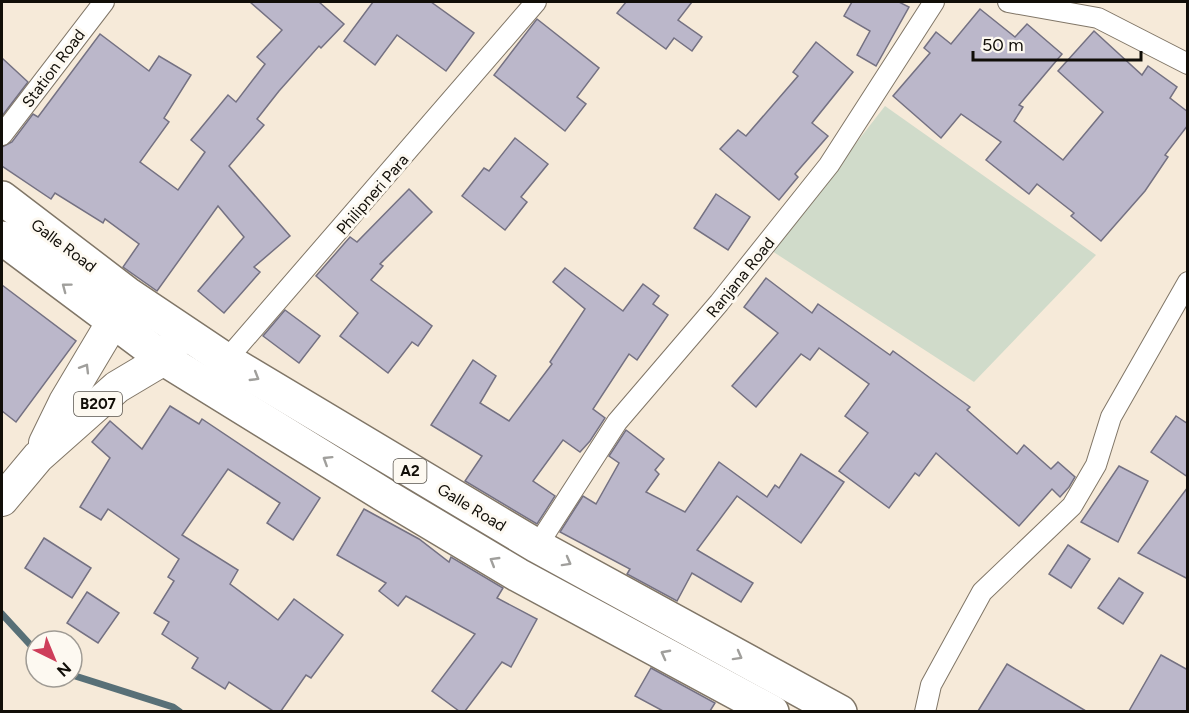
<svg xmlns="http://www.w3.org/2000/svg" width="1189" height="713" viewBox="0 0 1189 713" font-family="Figtree,sans-serif">
<style>
.green{fill:#d0dbca}
.lines{fill:none;stroke-linecap:round;stroke-linejoin:round}
.stream{stroke:#587077;stroke-width:7}
.building{fill:#bbb7ca;stroke:#747182;stroke-width:1.5}
.minor-casing{stroke:#807667;stroke-width:22}
.primary-casing{stroke:#807667;stroke-width:34}
.trunk-casing{stroke:#807667;stroke-width:36}
.minor{stroke:#fff;stroke-width:20}
.primary{stroke:#fff;stroke-width:32}
.trunk{stroke:#fff;stroke-width:33}
.oneway{stroke:#a09f9c}
.labels{text-anchor:middle;stroke-width:6;stroke-linejoin:round;paint-order:stroke}
.shield{fill:#fdf9f1;stroke:#58544e;stroke-width:1.5}
.shield-label{font-size:15px;font-weight:bold;fill:#110e08}
.street-label{font-size:16px;fill:#110e08;stroke:#fdf9f1}
</style>
<rect width="100%" height="100%" fill="#f6ead9"/>
<!-- green -->
<path class="green" d="M 885,106 L 1096,255 L 974,382 L 772,251 Z"/>
<g class="lines">
<!-- stream -->
<g class="stream">
<path d="M 2,614 L 36,651"/>
<path d="M 72,675 L 173,707 L 180,712"/>
</g>
</g>
<!-- building -->
<g class="building">
<path d="M 250,2 L 319,2 L 344,24 L 321,48 L 319,46 L 279,91 L 257,119 L 264,125 L 229,166 L 290,236 L 254,267 L 260,272 L 224,313 L 198,291 L 244,237 L 218,206 L 157,291 L 123,267 L 139,244 L 105,219 L 103,223 L 55,193 L 51,199 L 2,166 L 2,147 L 12,142 L 33,114 L 38,117 L 100,34 L 149,71 L 159,56 L 191,75 L 164,118 L 169,122 L 140,162 L 178,190 L 205,152 L 191,140 L 228,95 L 236,102 L 265,64 L 257,57 L 282,30 Z"/>
<path d="M 373,2 L 431,2 L 474,33 L 446,71 L 397,35 L 375,65 L 344,41 Z"/>
<path d="M 626,2 L 692,2 L 678,20 L 702,37 L 692,51 L 674,38 L 666,49 L 617,13 Z"/>
<path d="M 852,2 L 899,2 L 909,7 L 876,66 L 857,55 L 870,31 L 844,16 Z"/>
<path d="M 980,9 L 1015,37 L 1027,24 L 1062,54 L 1019,105 L 1023,107 L 1014,121 L 1063,160 L 1103,112 L 1058,71 L 1094,31 L 1142,75 L 1148,66 L 1177,87 L 1170,98 L 1188,112 L 1188,125 L 1165,155 L 1168,157 L 1145,191 L 1101,241 L 1071,216 L 1074,213 L 1037,184 L 1029,194 L 986,160 L 1001,142 L 961,114 L 941,138 L 893,96 L 930,53 L 924,48 L 936,32 L 951,44 Z"/>
<path d="M 537,19 L 599,68 L 577,97 L 586,104 L 565,131 L 494,75 Z"/>
<path d="M 816,42 L 853,72 L 812,123 L 828,136 L 795,174 L 798,177 L 779,200 L 720,149 L 738,130 L 746,136 L 798,76 L 793,72 Z"/>
<path d="M 2,58 L 28,82 L 2,116 Z"/>
<path d="M 515,138 L 548,164 L 521,197 L 527,202 L 505,230 L 462,196 L 484,168 L 489,171 Z"/>
<path d="M 409,189 L 432,212 L 380,264 L 383,266 L 371,280 L 432,326 L 418,346 L 412,342 L 388,373 L 340,336 L 358,313 L 316,276 L 350,237 L 357,242 Z"/>
<path d="M 716,194 L 750,217 L 728,250 L 694,228 Z"/>
<path d="M 565,268 L 623,311 L 643,284 L 659,296 L 653,304 L 668,315 L 637,360 L 629,354 L 593,409 L 605,418 L 590,441 L 580,452 L 563,440 L 533,481 L 555,496 L 537,524 L 465,481 L 482,456 L 431,425 L 473,360 L 496,376 L 480,403 L 509,421 L 552,364 L 550,362 L 585,309 L 553,282 Z"/>
<path d="M 766,278 L 812,313 L 818,304 L 890,355 L 893,351 L 970,407 L 967,410 L 1017,454 L 1024,445 L 1051,469 L 1058,462 L 1075,477 L 1069,487 L 1060,497 L 1052,489 L 1019,526 L 936,453 L 919,476 L 915,473 L 889,508 L 839,471 L 868,433 L 845,416 L 869,384 L 819,348 L 810,360 L 801,354 L 756,407 L 732,386 L 778,333 L 744,307 Z"/>
<path d="M 2,285 L 76,341 L 16,422 L 2,411 Z"/>
<path d="M 285,310 L 320,336 L 299,363 L 263,336 Z"/>
<path d="M 170,406 L 199,424 L 202,419 L 320,498 L 293,540 L 267,523 L 280,503 L 228,469 L 182,535 L 238,570 L 230,584 L 278,620 L 294,599 L 343,635 L 311,678 L 306,675 L 281,711 L 273,711 L 229,682 L 225,689 L 192,668 L 198,658 L 162,634 L 169,622 L 154,613 L 174,581 L 168,577 L 179,559 L 108,509 L 101,520 L 80,507 L 110,458 L 92,442 L 110,421 L 142,449 Z"/>
<path d="M 1176,416 L 1188,424 L 1188,477 L 1151,452 Z"/>
<path d="M 626,430 L 664,459 L 655,470 L 659,474 L 646,492 L 685,512 L 719,462 L 767,497 L 775,485 L 779,488 L 801,454 L 844,482 L 801,543 L 737,496 L 697,550 L 753,583 L 741,602 L 692,573 L 677,601 L 627,574 L 630,569 L 560,532 L 583,496 L 596,504 L 619,463 L 609,456 Z"/>
<path d="M 1119,466 L 1148,481 L 1118,542 L 1081,522 Z"/>
<path d="M 1188,487 L 1188,579 L 1138,553 Z"/>
<path d="M 364,509 L 419,539 L 449,562 L 451,557 L 503,588 L 497,598 L 537,619 L 511,667 L 502,662 L 465,711 L 459,711 L 432,691 L 475,634 L 406,596 L 398,606 L 379,591 L 386,583 L 337,555 Z"/>
<path d="M 44,538 L 91,568 L 72,598 L 25,568 Z"/>
<path d="M 1068,545 L 1090,559 L 1071,588 L 1049,574 Z"/>
<path d="M 1119,578 L 1143,593 L 1123,624 L 1098,608 Z"/>
<path d="M 87,592 L 119,613 L 98,643 L 67,623 Z"/>
<path d="M 1161,655 L 1188,670 L 1188,711 L 1129,711 Z"/>
<path d="M 1007,664 L 1086,711 L 978,711 Z"/>
<path d="M 651,668 L 715,703 L 710,711 L 663,711 L 635,696 Z"/>
</g>
<g class="lines">
<!-- minor casing -->
<g class="minor-casing">
<g id="minor">
<path d="M 1008,2 L 1098,18 L 1188,64"/>
<path d="M 2,135 L 104,2"/>
<path d="M 221,366 L 536,2"/>
<path d="M 537,546 L 617,422 L 719,303 L 829,165 L 934,2"/>
<path d="M 925,712 L 931,685 L 982,592 L 1072,506 L 1096,465 L 1111,417 L 1188,282"/>
</g>
</g>
<!-- primary casing -->
<g class="primary-casing">
<g id="primary">
<path d="M 45,443 L 65,402 L 127,298"/>
<path d="M 2,500 L 38,457 L 117,387 L 164,359 L 178,338"/>
</g>
</g>
<!-- trunk casing -->
<g class="trunk-casing">
<g id="trunk">
<path d="M 2,198 L 129,295 L 226,360 L 537,546 L 840,712"/>
<path d="M 2,238 L 164,359 L 389,498 L 518,575 L 772,712"/>
</g>
</g>
<!-- minor -->
<use href="#minor" class="minor"/>
<!-- primary -->
<use href="#primary" class="primary"/>
<!-- trunk -->
<use href="#trunk" class="trunk"/>
</g>
<!-- one-way arrows -->
<defs><path id="oneway-chevron" d="M-2-3.5L2.5 0L-2 3.5" fill="none" stroke-width="1.6" stroke-linecap="round" stroke-linejoin="round" transform="scale(1.5)"/></defs>
<g class="oneway">
<use href="#oneway-chevron" transform="translate(66 287) rotate(-143)"/>
<use href="#oneway-chevron" transform="translate(85 368) rotate(-59)"/>
<use href="#oneway-chevron" transform="translate(255 377) rotate(31)"/>
<use href="#oneway-chevron" transform="translate(327 460) rotate(-148)"/>
<use href="#oneway-chevron" transform="translate(494 561) rotate(-149)"/>
<use href="#oneway-chevron" transform="translate(567 562) rotate(29)"/>
<use href="#oneway-chevron" transform="translate(665 654) rotate(-152)"/>
<use href="#oneway-chevron" transform="translate(738 656) rotate(29)"/>
</g>
<g class="labels">
<!-- shield labels -->
<g class="shield">
<rect x="74" y="392" width="48" height="24" rx="4.5"/>
<rect x="393.5" y="459" width="33" height="24" rx="4.5"/>
</g>
<g class="shield-label">
<text x="98" y="409">B207</text>
<text x="410" y="476">A2</text>
</g>
<!-- street labels -->
<g class="street-label">
<text transform="translate(53 68) rotate(-53)" y="6">Station Road</text>
<text transform="translate(372 194) rotate(-49)" y="6">Philipneri Para</text>
<text transform="translate(64 245) rotate(37)" y="6">Galle Road</text>
<text transform="translate(740 277) rotate(-51)" y="6">Ranjana Road</text>
<text transform="translate(472 507) rotate(31)" y="6">Galle Road</text>
</g>
</g>
<!-- border -->
<rect width="1189" height="713" fill="none" stroke="#110e08" stroke-width="6"/>
<!-- north arrow -->
<g transform="translate(54 659) rotate(137)"><circle r="28" fill="#fdf9f1" stroke="#9f9b94" stroke-width="1.5"/>
<path d="M0-4.5L10 22L0 15L-10 22Z" fill="#ce3e5a"/>
<text y="-9" font-size="16" font-weight="bold" text-anchor="middle" fill="#110e08">N</text>
</g>
<!-- scale -->
<path d="M973 51v9h168v-9" fill="none" stroke="#110e08" stroke-width="3"/>
<text x="982" y="51" font-size="18" fill="#110e08" stroke="#fdf9f1" stroke-width="4.5" paint-order="stroke">50 m</text>
</svg>
